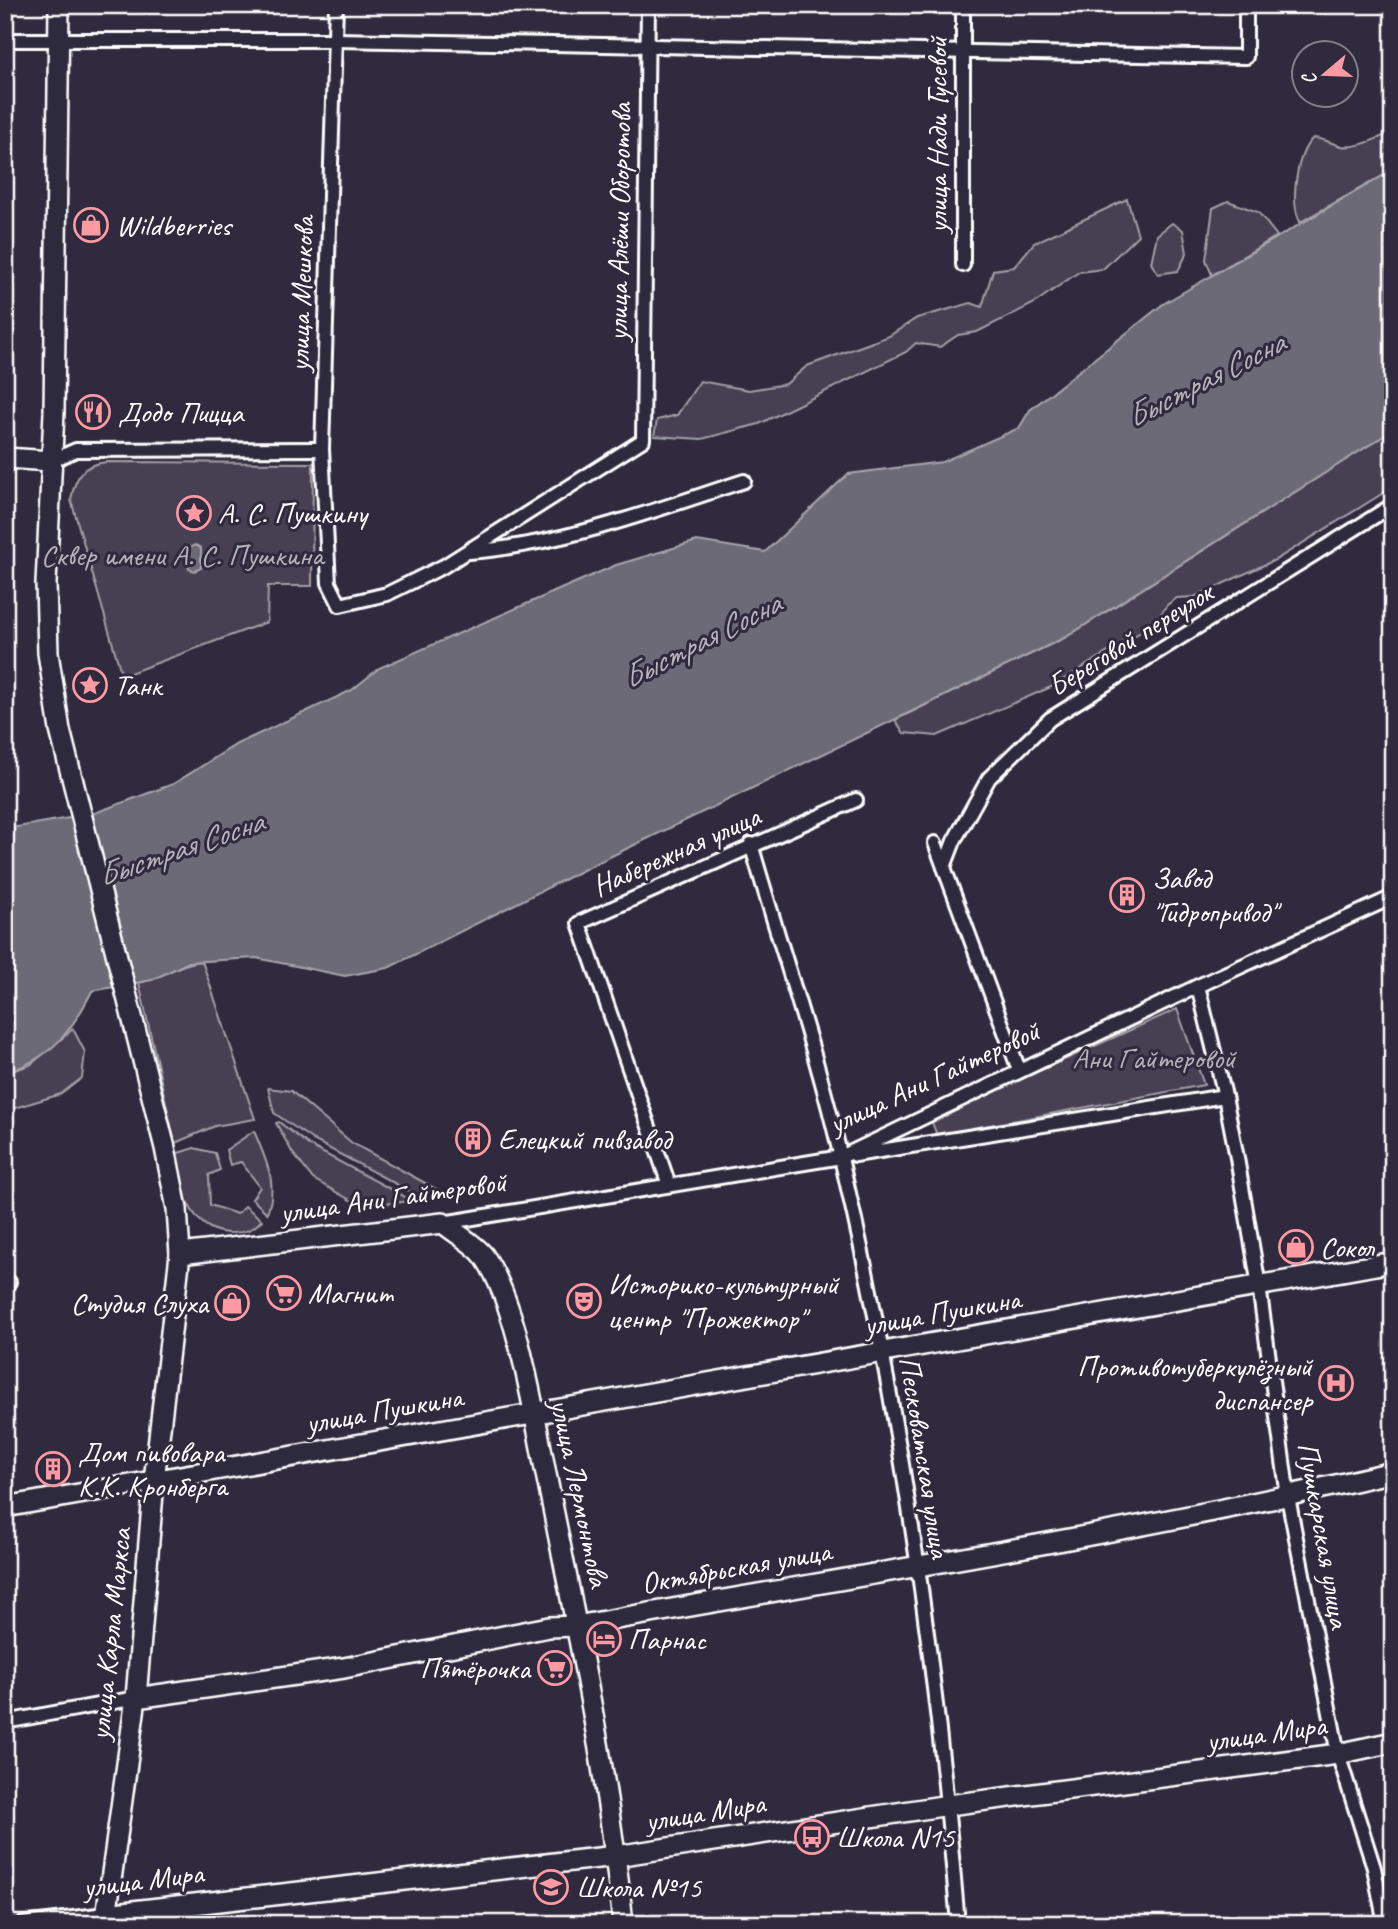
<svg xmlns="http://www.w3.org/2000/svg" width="1398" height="1929" viewBox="0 0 1398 1929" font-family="Caveat,sans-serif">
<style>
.green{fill:#464152;stroke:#a2a0a8;stroke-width:2}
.water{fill:#6d6a77;stroke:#a7a6ad;stroke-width:2}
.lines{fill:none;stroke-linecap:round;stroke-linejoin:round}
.street-casing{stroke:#fff;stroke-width:18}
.secondary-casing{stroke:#fff;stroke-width:24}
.street{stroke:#2f2a3d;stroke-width:12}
.secondary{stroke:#2f2a3d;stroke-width:19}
.labels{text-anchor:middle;stroke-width:6;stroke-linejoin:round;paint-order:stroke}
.street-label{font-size:30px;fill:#fff;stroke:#2f2a3d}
.poi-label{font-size:30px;fill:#fff;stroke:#2f2a3d;text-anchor:start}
.park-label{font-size:30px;fill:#b5b3ba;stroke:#2f2a3d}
.water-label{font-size:32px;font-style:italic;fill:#b6b4bb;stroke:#2f2a3d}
</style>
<rect width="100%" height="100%" fill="#2f2a3d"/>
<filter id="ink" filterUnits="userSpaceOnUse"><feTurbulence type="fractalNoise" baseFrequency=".0143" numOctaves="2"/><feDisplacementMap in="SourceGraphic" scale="14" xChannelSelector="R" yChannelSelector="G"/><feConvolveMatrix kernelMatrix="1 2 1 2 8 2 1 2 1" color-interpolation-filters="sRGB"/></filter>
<g filter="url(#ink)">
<!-- green -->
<g class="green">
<path d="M 1393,132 L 1393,170 L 1300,222 C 1290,202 1296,154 1313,138 C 1325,139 1330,143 1341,146 C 1357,149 1378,138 1393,132 Z"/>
<path d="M 1127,199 L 1138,235 L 1103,269 L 1079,272 L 1033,304 L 977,332 L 958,335 L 940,347 L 916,343 L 906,352 L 759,424 L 702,439 L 654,436 L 657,420 L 677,415 L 700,381 L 749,390 L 786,384 L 807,366 L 889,336 L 917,318 L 971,303 L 982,307 L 993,270 L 1014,267 L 1034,243 Z"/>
<path d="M 1228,201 L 1258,212 L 1277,236 L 1212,275 L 1206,260 L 1213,208 Z"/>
<path d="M 1172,223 L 1183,230 L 1187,253 L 1178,271 L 1158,274 L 1151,263 L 1157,235 Z"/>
<path d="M 1393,430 L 1393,487 L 1277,559 L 1194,597 L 1177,598 L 1167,605 L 1155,623 L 1051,687 L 937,736 L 904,733 L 895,720 L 1066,637 Z"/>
<path d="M 107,462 L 313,463 L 312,586 L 268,586 L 267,622 L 122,676 L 71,500 C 75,477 82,464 107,462 Z"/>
<path d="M 202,961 L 255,1119 L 215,1126 L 175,1143 L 139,983 C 161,979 179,963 202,961 Z"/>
<path d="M 1177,1009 L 1204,1085 L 937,1135 L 931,1120 Z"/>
<path d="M 73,1029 L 85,1052 L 82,1078 L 61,1094 L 5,1111 L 5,1073 L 30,1065 Z"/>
<path d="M 268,1088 L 291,1091 L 352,1143 L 445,1194 L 424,1199 L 313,1140 L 274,1113 Z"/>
<path d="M 279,1122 L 310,1146 L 413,1201 L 361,1206 L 313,1179 L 292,1152 L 276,1123 Z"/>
<path d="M 254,1131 C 265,1158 279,1184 267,1213 L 252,1199 L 260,1187 L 241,1162 L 230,1165 L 226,1150 Z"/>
<path d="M 194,1148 L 215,1153 L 220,1170 L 209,1175 L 210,1205 L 237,1214 L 245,1206 L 262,1220 C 252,1231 243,1233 228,1233 C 190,1231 178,1184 175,1154 Z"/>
</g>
<!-- water -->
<g class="water">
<path d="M 1393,170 L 1393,430 L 1066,637 L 595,864 L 388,968 L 345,976 L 256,958 L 189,962 L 152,980 L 92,991 C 71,1033 51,1058 5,1073 L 5,829 L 92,814 L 173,784 L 237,744 L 352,690 L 379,668 L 616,565 L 697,541 L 765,552 L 848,474 L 942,462 L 1019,428 L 1030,410 L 1163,304 Z"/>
<path d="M 195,545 L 201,548 L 201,568 L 195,571 L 189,569 L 186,555 L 189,548 Z"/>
</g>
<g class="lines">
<!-- street casing -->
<g class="street-casing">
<g id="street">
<path d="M 336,5 L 322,449 L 329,583 L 340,605 L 387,594 L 444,566 L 643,440 L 648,5"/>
<path d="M 5,40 L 336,40 L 1246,57 L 1246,5"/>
<path d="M 963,265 L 963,5"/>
<path d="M 51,461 L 76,450 L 322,449"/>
<path d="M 469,552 C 562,545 655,510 744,481"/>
<path d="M 935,843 L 1019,1070"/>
<path d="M 751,844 C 781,949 817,1053 841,1158 C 900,1409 937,1667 958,1924"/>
<path d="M 944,867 L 954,841 L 989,778 L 1050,719 L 1393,505"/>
<path d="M 1198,986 L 1225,1096 L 1237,1158 L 1259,1286 L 1288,1497 L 1338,1754 L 1374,1868 L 1385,1924"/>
<path d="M 855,1155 L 1225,1096"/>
<path d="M 669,1185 L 579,923 L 856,800"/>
<path d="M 443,1223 L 841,1157 L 1198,986 L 1393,897"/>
<path d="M 5,1282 L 9,1282"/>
<path d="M 5,1722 L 136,1698"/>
<path d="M 23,1924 L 106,1914"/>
</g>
</g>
<!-- secondary casing -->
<g class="secondary-casing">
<g id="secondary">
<path d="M 59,5 L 54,412 L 46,584 L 48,653 L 60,730 L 165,1148 L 177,1209 L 180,1254 L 154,1481 L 136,1698 L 105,1924"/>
<path d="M 5,458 L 51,461"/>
<path d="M 180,1254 L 443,1223 C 455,1233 475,1244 484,1256 C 518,1305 534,1414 546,1474 C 576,1623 608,1773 623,1924"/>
<path d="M 5,1507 L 1393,1262"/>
<path d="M 136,1698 L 344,1668 L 549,1627 L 577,1626 C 849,1577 1123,1535 1393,1472"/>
<path d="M 106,1914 L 616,1856 L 949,1805 L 1338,1754 L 1393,1742"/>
</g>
</g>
<!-- street -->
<use href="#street" class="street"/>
<!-- secondary -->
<use href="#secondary" class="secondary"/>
</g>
</g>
<!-- icons -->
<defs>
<g id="shop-ring" transform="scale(1.75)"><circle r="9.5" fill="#2f2a3d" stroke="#ff9aa2" stroke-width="1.5"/><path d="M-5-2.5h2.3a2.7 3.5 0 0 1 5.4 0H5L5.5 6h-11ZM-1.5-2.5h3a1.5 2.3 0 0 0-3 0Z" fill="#ff9aa2"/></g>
<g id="restaurant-ring" transform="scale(1.75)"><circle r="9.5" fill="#2f2a3d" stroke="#ff9aa2" stroke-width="1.5"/><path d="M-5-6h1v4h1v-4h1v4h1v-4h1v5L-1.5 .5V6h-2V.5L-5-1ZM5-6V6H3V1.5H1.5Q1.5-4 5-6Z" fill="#ff9aa2"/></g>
<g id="sight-ring" transform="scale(1.75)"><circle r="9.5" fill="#2f2a3d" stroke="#ff9aa2" stroke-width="1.5"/><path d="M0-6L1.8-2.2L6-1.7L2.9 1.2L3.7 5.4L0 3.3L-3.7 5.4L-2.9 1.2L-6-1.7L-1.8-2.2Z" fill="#ff9aa2"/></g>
<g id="building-ring" transform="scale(1.75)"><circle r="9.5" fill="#2f2a3d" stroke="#ff9aa2" stroke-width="1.5"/><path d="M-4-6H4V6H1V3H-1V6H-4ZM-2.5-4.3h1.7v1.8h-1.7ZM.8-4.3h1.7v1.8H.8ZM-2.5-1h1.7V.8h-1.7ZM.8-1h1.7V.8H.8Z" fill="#ff9aa2"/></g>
<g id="supermarket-ring" transform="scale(1.75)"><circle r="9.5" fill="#2f2a3d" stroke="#ff9aa2" stroke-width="1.5"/><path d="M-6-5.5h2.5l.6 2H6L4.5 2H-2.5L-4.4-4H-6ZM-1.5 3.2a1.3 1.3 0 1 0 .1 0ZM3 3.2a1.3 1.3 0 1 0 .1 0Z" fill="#ff9aa2"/></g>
<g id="theatre-ring" transform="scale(1.75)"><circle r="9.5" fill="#2f2a3d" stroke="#ff9aa2" stroke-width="1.5"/><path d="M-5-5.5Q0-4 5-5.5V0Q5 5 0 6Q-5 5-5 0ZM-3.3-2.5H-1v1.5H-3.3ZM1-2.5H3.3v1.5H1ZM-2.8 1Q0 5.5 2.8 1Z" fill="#ff9aa2"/></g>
<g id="hospital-ring" transform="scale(1.75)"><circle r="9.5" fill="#2f2a3d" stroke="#ff9aa2" stroke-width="1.5"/><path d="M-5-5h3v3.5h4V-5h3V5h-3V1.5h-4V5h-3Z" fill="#ff9aa2"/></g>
<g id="hotel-ring" transform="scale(1.75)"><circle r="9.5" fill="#2f2a3d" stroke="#ff9aa2" stroke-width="1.5"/><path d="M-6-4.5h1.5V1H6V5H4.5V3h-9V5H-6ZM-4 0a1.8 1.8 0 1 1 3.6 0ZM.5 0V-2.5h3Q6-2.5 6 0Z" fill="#ff9aa2"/></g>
<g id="bus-ring" transform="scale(1.75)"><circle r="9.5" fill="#2f2a3d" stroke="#ff9aa2" stroke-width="1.5"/><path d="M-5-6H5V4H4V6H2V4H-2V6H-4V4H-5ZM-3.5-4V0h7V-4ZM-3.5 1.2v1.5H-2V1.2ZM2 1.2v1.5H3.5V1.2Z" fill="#ff9aa2"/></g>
<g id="school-ring" transform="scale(1.75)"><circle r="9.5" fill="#2f2a3d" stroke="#ff9aa2" stroke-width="1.5"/><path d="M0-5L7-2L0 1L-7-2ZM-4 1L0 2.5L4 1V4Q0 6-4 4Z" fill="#ff9aa2"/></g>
</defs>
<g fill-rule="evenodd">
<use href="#shop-ring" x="91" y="225"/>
<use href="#restaurant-ring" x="93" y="412"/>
<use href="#sight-ring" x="194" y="513"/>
<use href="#sight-ring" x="90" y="685"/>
<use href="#building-ring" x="1127" y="895"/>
<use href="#building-ring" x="473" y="1139"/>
<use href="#shop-ring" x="1296" y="1247"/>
<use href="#supermarket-ring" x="284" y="1293"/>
<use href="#theatre-ring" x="584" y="1301"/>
<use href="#shop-ring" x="232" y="1303"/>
<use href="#hospital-ring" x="1336" y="1383"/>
<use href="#building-ring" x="53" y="1469"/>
<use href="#hotel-ring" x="604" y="1639"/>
<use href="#supermarket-ring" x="555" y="1668"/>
<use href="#bus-ring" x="812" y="1837"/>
<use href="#school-ring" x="551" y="1887"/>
</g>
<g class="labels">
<!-- street labels -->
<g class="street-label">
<text transform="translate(937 135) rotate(-90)" y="10">улица Нади Гусевой</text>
<text transform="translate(619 222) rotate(-89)" y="10">улица Алёши Оборотова</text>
<text transform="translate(301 294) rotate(-88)" y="10">улица Мешкова</text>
<text transform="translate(1130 639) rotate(-32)" y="10">Береговой переулок</text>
<text transform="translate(676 851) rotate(-24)" y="10">Набережная улица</text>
<text transform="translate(934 1077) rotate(-25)" y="10">улица Ани Гайтеровой</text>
<text transform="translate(393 1197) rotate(-8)" y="10">улица Ани Гайтеровой</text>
<text transform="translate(942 1312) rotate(-10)" y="10">улица Пушкина</text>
<text transform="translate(384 1410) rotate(-10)" y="10">улица Пушкина</text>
<text transform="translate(925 1457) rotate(81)" y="10">Песковатская улица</text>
<text transform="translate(580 1493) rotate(78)" y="10">улица Лермонтова</text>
<text transform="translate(1324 1535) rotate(80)" y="10">Пушкарская улица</text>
<text transform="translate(736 1567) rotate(-10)" y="10">Октябрьская улица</text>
<text transform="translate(110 1634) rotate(-84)" y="10">улица Карла Маркса</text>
<text transform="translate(1266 1733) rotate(-8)" y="10">улица Мира</text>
<text transform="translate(705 1812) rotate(-9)" y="10">улица Мира</text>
<text transform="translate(143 1880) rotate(-7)" y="10">улица Мира</text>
</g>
<!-- poi labels -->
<g class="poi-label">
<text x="116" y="235">Wildberries</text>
<text x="118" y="422">Додо Пицца</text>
<text x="218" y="523">А. С. Пушкину</text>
<text x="114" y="695">Танк</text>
<text x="1152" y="888">Завод<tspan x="1152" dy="34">"Гидропривод"</tspan></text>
<text x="498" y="1149">Елецкий пивзавод</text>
<text x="1320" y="1257">Сокол</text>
<text x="608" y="1294">Историко-культурный<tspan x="608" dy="34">центр "Прожектор"</tspan></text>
<text x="308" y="1303">Магнит</text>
<text x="208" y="1313" text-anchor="end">Студия Слуха</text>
<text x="1312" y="1376" text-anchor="end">Противотуберкулёзный<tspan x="1312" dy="34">диспансер</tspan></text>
<text x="78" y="1462">Дом пивовара<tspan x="78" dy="34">К.К. Кронберга</tspan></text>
<text x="628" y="1649">Парнас</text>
<text x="530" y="1678" text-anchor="end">Пятёрочка</text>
<text x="836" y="1847">Школа N15</text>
<text x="576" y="1897">Школа №15</text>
</g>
<!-- park labels -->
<g class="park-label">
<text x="182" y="565">Сквер имени А. С. Пушкина</text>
<text x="1154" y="1068">Ани Гайтеровой</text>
</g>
<!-- water labels -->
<g class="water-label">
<text transform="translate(1205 379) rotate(-27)" y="11">Быстрая Сосна</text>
<text transform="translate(701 640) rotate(-27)" y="11">Быстрая Сосна</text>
<text transform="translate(180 848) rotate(-19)" y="11">Быстрая Сосна</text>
</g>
</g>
<!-- margin -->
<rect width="1398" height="1929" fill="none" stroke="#2f2a3d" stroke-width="28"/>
<rect x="14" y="14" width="1370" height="1901" fill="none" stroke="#fff" stroke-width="2.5" filter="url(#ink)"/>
<!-- north arrow -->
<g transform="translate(1325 74) rotate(251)"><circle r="33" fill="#2f2a3d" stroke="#827f8b" stroke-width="2"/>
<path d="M0-5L12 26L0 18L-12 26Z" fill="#ff9aa2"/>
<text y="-10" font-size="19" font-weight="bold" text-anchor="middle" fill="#ffffff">С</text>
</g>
</svg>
